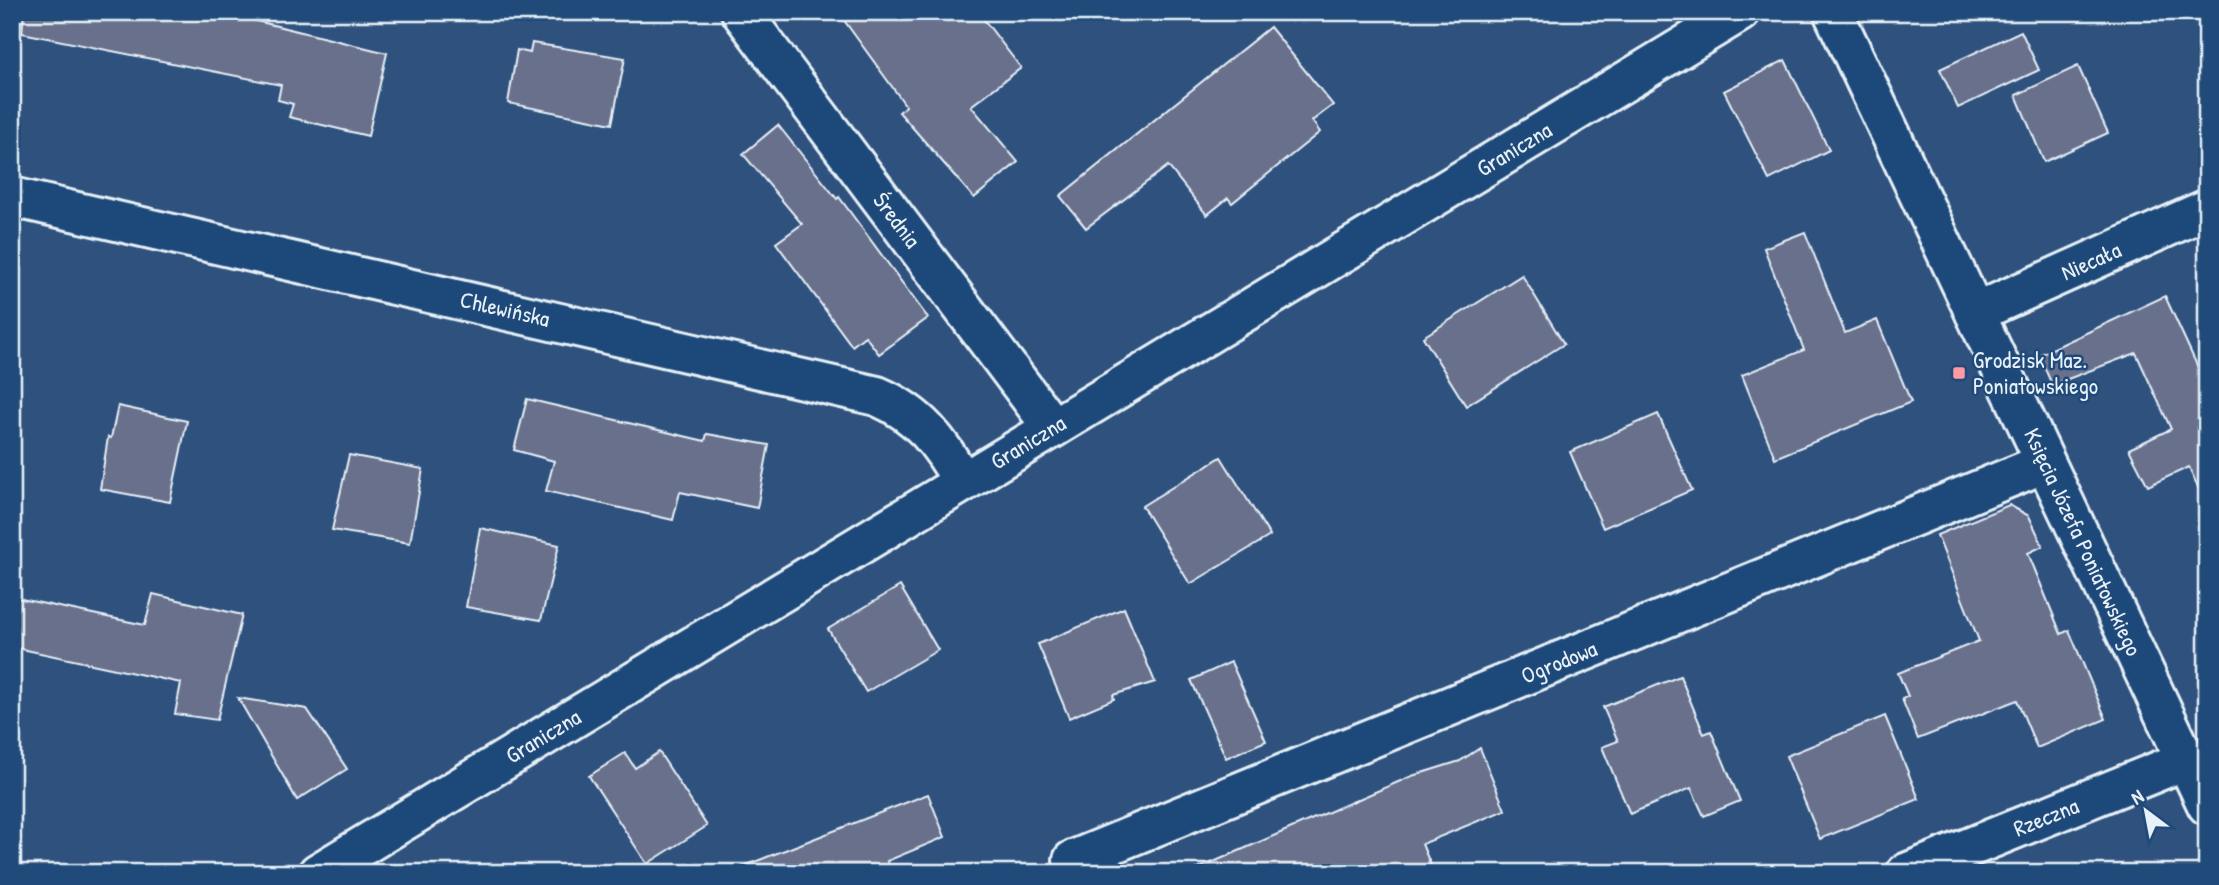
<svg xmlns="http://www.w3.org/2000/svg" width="2219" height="885" viewBox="0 0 2219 885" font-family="'Patrick Hand',sans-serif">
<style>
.building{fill:#686f8c;stroke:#e8f1f8;stroke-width:2}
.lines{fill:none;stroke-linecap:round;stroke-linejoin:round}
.minor-casing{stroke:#e8f1f8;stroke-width:44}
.tertiary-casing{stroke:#e8f1f8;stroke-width:44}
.minor{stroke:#1f4a7a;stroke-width:38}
.tertiary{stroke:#1f4a7a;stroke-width:38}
.poi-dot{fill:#ff9aa2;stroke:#1f4a7a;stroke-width:2.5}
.labels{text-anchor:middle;stroke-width:5;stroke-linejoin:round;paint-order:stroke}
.street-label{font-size:23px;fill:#e8f1f8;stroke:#1f4a7a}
.poi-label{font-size:23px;fill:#e8f1f8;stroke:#1f4a7a;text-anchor:start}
</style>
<rect width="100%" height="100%" fill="#2e517e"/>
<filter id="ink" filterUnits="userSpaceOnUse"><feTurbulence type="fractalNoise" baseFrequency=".0143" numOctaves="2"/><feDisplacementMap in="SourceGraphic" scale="14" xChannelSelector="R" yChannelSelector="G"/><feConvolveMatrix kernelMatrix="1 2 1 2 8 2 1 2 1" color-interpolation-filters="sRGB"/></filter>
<g filter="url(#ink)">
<!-- building -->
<g class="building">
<path d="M 24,12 L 220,12 L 387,53 L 368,136 L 289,117 L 293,104 L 278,100 L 281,85 L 22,33 Z"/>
<path d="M 838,12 L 978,12 L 1021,68 L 971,106 L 1018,162 L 974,198 L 899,112 L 906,106 Z"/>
<path d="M 1270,27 L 1333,105 L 1312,121 L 1320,132 L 1232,203 L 1228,198 L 1207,215 L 1168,166 L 1086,228 L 1060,196 Z"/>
<path d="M 2021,31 L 2039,70 L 1958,108 L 1940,69 Z"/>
<path d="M 532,43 L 625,58 L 612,124 L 508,103 L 517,50 L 530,53 Z"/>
<path d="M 1785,60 L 1829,150 L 1769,180 L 1724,91 Z"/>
<path d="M 2078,66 L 2108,133 L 2044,162 L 2016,95 Z"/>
<path d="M 778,125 L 837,199 L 839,197 L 928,318 L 879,354 L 865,336 L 852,346 L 776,243 L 802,224 L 743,154 Z"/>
<path d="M 1805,232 L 1845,333 L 1877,320 L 1911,402 L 1775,458 L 1742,375 L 1804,350 L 1764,248 Z"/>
<path d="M 1522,275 L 1564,344 L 1466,406 L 1423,337 Z"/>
<path d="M 2165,296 L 2207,387 L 2207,507 L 2189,467 L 2148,486 L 2129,449 L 2171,429 L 2136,353 L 2052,385 L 2039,355 Z"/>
<path d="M 527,399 L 705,441 L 707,434 L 769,445 L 757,508 L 680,492 L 673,520 L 546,491 L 554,461 L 514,450 Z"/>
<path d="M 118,406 L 187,421 L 170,502 L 100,489 L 108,437 L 111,438 Z"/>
<path d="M 1658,414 L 1692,490 L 1603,528 L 1570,452 Z"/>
<path d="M 349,455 L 423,469 L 410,543 L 332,530 Z"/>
<path d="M 1221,457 L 1270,536 L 1190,584 L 1142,506 Z"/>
<path d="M 2009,505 L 2029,516 L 2043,546 L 2028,553 L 2061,634 L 2069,630 L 2106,719 L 2037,748 L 2017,700 L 1918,739 L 1902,699 L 1908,696 L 1898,673 L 1979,641 L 1937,535 Z"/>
<path d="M 480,528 L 559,545 L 541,620 L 466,607 Z"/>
<path d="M 900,586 L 938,650 L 866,692 L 828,629 Z"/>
<path d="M 153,594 L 242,615 L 217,720 L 175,714 L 181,683 L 12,647 L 12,597 L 145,625 Z"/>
<path d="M 1124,608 L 1155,682 L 1113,695 L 1114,699 L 1069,718 L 1038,644 Z"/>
<path d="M 1231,662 L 1266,741 L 1226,758 L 1191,680 Z"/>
<path d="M 1680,676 L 1704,734 L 1711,731 L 1740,801 L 1704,816 L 1691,788 L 1630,814 L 1602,747 L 1618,741 L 1603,707 Z"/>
<path d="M 238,698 L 307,709 L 347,769 L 297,800 Z"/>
<path d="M 1885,716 L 1919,799 L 1820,839 L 1786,756 Z"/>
<path d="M 1480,748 L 1505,810 L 1422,844 L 1434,873 L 1188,873 L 1412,776 L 1460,761 Z"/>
<path d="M 659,752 L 707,826 L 647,864 L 589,776 L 625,753 L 635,768 Z"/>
<path d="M 928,794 L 945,837 L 887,861 L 892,873 L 734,873 L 734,870 Z"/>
</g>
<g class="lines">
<!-- minor casing -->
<g class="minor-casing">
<g id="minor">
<path d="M 741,12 L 1053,428"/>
<path d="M 1833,12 L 2207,805"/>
<path d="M 12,197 L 877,396 C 919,414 941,443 962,481"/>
<path d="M 1975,313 L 2207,209"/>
<path d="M 1073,860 L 2045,463"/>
<path d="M 1906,873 L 2186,760"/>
</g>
</g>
<!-- tertiary casing -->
<g class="tertiary-casing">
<path id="tertiary" d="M 318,873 L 1740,12"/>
</g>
<!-- minor -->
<use href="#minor" class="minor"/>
<!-- tertiary -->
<use href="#tertiary" class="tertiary"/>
</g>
</g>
<!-- markers -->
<rect class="poi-dot" x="1952" y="366" width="14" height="14" rx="3.5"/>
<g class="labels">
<!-- street labels -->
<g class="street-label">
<text transform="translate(1514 149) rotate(-31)" y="8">Graniczna</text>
<text transform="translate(897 220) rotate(53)" y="8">Średnia</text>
<text transform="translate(2091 261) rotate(-24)" y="8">Niecała</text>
<text transform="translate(505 309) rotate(13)" y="8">Chlewińska</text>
<text transform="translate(1028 442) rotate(-31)" y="8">Graniczna</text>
<text transform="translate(2083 542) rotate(65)" y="8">Księcia Józefa Poniatowskiego</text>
<text transform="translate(1559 662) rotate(-22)" y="8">Ogrodowa</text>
<text transform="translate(543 736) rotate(-31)" y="8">Graniczna</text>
<text transform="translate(2046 817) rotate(-22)" y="8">Rzeczna</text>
</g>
<!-- poi labels -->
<g class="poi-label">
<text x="1973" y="368">Grodzisk Maz.<tspan x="1973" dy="26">Poniatowskiego</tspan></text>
</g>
</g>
<!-- margin -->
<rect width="2219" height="885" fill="none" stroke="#1f4a7a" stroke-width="42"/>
<rect x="21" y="21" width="2177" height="843" fill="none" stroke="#e8f1f8" stroke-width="2.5" filter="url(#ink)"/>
<!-- north arrow -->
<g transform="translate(2146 811) rotate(328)" stroke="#1f4a7a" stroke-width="5" paint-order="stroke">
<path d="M0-5L12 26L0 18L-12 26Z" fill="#e8f1f8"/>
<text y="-10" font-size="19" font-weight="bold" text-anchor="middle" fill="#e8f1f8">N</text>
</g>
</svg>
